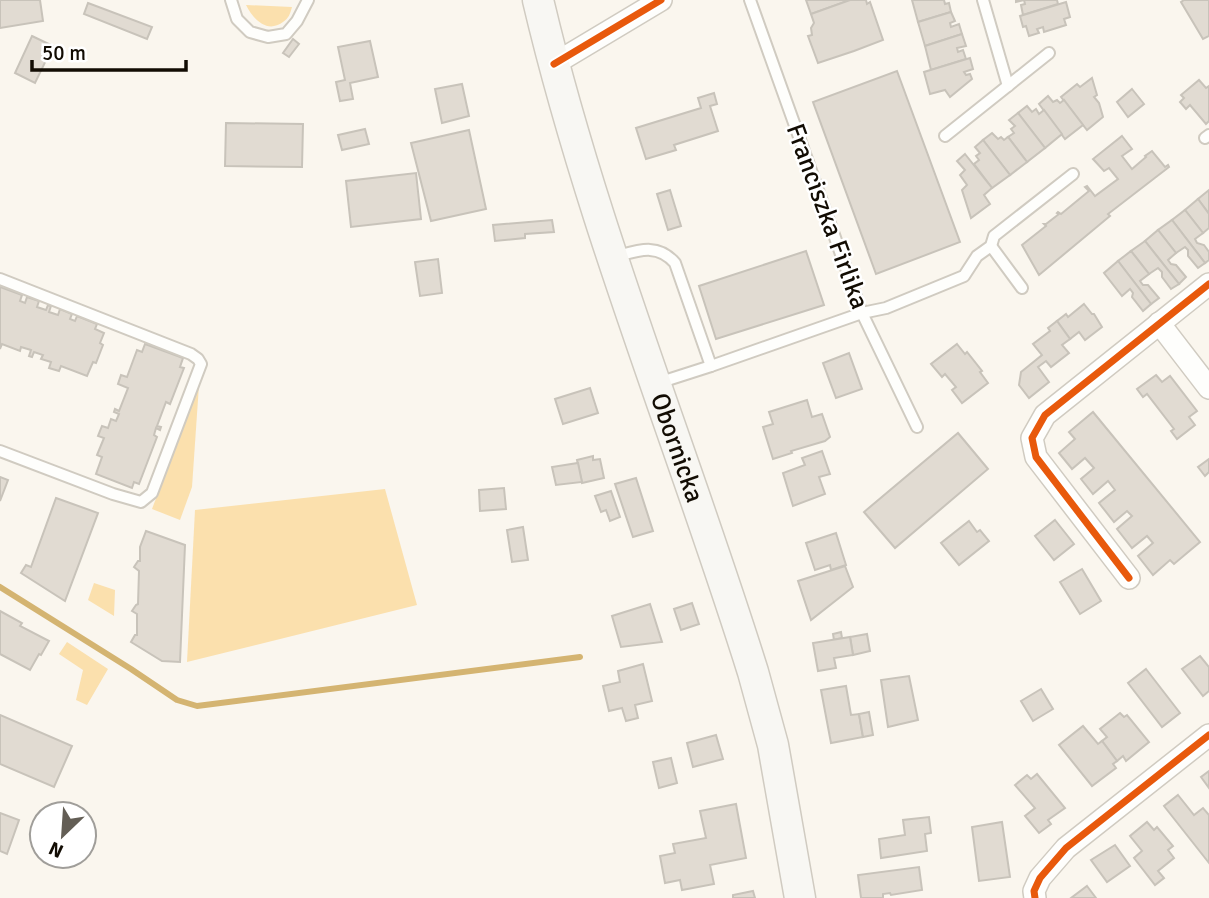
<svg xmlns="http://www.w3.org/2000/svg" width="1209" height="898" viewBox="0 0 1209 898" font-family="Signika,sans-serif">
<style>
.green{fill:#fbe0ad}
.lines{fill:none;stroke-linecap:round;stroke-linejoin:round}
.stream{stroke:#d4b471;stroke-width:6}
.building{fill:#e1dbd2;stroke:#c8c3ba;stroke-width:2}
.service-casing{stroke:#d0cbc1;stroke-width:14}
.minor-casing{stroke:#d0cbc1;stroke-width:24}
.secondary-casing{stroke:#d0cbc1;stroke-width:33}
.service{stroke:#fefefc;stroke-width:10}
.minor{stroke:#fefefc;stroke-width:21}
.secondary{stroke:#f8f7f3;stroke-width:30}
.cycleway-casing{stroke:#fff;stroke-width:11}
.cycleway{stroke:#e8590c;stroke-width:7}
.labels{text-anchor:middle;stroke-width:5;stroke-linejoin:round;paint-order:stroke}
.street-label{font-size:26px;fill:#120c03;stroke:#fff}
</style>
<rect width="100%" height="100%" fill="#faf6ee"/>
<!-- green -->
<g class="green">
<path d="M 246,5 L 292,7 C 290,14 289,18 283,22 C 267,34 253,19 246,5 Z"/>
<path d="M 199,385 L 192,487 L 180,520 L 152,509 Z"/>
<path d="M 385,489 L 417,605 L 187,662 L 195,510 Z"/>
<path d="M 94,583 L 115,590 L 114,616 L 88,600 Z"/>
<path d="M 67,642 L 108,669 L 87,705 L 76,700 L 83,670 L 59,654 Z"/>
</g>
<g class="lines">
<!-- stream -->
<path class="stream" d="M 0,587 L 131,669 L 177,700 L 197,706 L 580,657"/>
</g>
<!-- building -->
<g class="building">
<path d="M 0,0 L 40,0 L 43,21 L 0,28 Z"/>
<path d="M 806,0 L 850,0 L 811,14 Z"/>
<path d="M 850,0 L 866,0 L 867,4 L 870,2 L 883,40 L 854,51 L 818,63 L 808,36 L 812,35 L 811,28 L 814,23 L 811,14 Z"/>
<path d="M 912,0 L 944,0 L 945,4 L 949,3 L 951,12 L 918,22 Z"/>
<path d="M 1016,0 L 1057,0 L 1058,4 L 1023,15 L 1021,5 L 1025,4 L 1024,0 L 1016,2 Z"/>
<path d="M 1184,0 L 1209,0 L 1209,36 L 1203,39 L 1181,2 Z"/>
<path d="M 1066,2 L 1070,17 L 1064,19 L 1066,25 L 1044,32 L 1043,27 L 1037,29 L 1039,33 L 1029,36 L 1026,26 L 1023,27 L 1020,16 Z"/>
<path d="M 88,3 L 152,27 L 147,39 L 84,14 Z"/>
<path d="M 951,12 L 955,21 L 950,23 L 951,27 L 959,24 L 962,34 L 925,46 L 918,22 Z"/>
<path d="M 962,34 L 966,46 L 957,48 L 958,52 L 963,50 L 966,59 L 931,70 L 925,46 Z"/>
<path d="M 32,36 L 53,46 L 35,83 L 15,73 Z"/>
<path d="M 293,39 L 299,44 L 289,57 L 283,53 Z"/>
<path d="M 370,41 L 378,77 L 350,83 L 353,99 L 340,101 L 336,82 L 345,80 L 338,47 Z"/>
<path d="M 970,58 L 973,69 L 964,72 L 966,75 L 970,74 L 972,79 L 950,97 L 945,90 L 930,94 L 924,72 Z"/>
<path d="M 897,71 L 960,242 L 876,274 L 813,102 Z"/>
<path d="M 1092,78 L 1097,95 L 1094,97 L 1099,103 L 1103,117 L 1087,130 L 1061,97 L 1077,84 L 1080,87 Z"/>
<path d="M 1199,80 L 1206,88 L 1209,86 L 1209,121 L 1206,124 L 1190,105 L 1186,109 L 1180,102 L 1184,98 L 1181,95 Z"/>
<path d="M 462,84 L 469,116 L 442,123 L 435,89 Z"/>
<path d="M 1132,89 L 1144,104 L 1128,117 L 1117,102 Z"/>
<path d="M 714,93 L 717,104 L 710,106 L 718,131 L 674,145 L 676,150 L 646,159 L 636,128 L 701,108 L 698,98 Z"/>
<path d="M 1048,96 L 1053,102 L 1057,100 L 1060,103 L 1064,100 L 1083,125 L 1065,139 L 1039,104 Z"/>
<path d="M 1027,106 L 1032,112 L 1036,109 L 1039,114 L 1044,110 L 1062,134 L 1045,148 L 1018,113 Z"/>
<path d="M 1018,113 L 1045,148 L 1027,162 L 1008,137 L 1014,133 L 1011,129 L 1015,126 L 1009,120 Z"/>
<path d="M 226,123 L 303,124 L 302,167 L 225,166 Z"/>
<path d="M 365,129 L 369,144 L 342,150 L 338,135 Z"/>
<path d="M 469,130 L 486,209 L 431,221 L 411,143 Z"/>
<path d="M 992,133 L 998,139 L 1001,137 L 1004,140 L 1008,137 L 1027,162 L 1010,175 L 983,140 Z"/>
<path d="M 1122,136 L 1132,149 L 1122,156 L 1132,169 L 1146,157 L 1145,156 L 1152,151 L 1165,167 L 1168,165 L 1169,167 L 1108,214 L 1110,216 L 1039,275 L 1022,245 L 1046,226 L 1044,224 L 1046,224 L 1059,214 L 1057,213 L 1058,212 L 1061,214 L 1089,191 L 1085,187 L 1087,186 L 1095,196 L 1118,179 L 1109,168 L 1104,171 L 1093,159 Z"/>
<path d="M 983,140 L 1010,175 L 992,188 L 974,164 L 979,160 L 976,156 L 980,153 L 975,147 Z"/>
<path d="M 965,154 L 992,188 L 984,195 L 990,204 L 971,218 L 962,190 L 967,185 L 960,175 L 965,170 L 957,161 Z"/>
<path d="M 416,173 L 421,219 L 351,227 L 346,181 Z"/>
<path d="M 670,190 L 681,226 L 668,230 L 657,194 Z"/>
<path d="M 1209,190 L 1209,214 L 1198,199 Z"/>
<path d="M 1198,199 L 1209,214 L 1209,228 L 1203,233 L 1185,210 Z"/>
<path d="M 1185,210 L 1203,233 L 1195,239 L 1197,243 L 1204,245 L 1209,252 L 1209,260 L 1205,263 L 1172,220 Z"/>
<path d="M 552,220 L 554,232 L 525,234 L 525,238 L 495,241 L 493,225 Z"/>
<path d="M 1172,220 L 1205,263 L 1198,268 L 1188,256 L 1188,250 L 1185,247 L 1176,253 L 1158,230 Z"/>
<path d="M 1158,230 L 1176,253 L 1168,260 L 1171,264 L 1176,265 L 1186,277 L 1179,284 L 1145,241 Z"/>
<path d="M 1145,241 L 1179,284 L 1171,289 L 1162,277 L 1162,272 L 1158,268 L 1149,274 L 1131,251 Z"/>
<path d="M 806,251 L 824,305 L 716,339 L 699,286 Z"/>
<path d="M 1131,251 L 1149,274 L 1140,281 L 1143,285 L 1148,285 L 1159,298 L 1151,304 L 1118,261 Z"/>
<path d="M 438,259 L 442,293 L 420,296 L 415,262 Z"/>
<path d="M 1118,261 L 1151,304 L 1143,311 L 1132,297 L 1133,293 L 1130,289 L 1122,296 L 1104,273 Z"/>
<path d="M 0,287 L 22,295 L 20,301 L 25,303 L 27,297 L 39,301 L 37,307 L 46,310 L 48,305 L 51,306 L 49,312 L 58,315 L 60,309 L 72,314 L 70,319 L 75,321 L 77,316 L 97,324 L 95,329 L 104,333 L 100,343 L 103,345 L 96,363 L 93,362 L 87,376 L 61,366 L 59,371 L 49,368 L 51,362 L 41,359 L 43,355 L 34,352 L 32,357 L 29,356 L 31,350 L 21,347 L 20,351 L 2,344 L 0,349 Z"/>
<path d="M 1084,304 L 1092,314 L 1094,314 L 1102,327 L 1085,340 L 1079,332 L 1070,339 L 1057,321 L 1066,314 L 1068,317 Z"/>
<path d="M 1057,321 L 1070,339 L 1062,345 L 1069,353 L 1051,367 L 1046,361 L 1038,367 L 1049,382 L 1029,398 L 1019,385 L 1021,372 L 1042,355 L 1033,344 L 1050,331 L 1048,328 Z"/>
<path d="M 145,344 L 183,358 L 180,367 L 184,368 L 170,404 L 166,402 L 157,426 L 161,427 L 160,430 L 156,428 L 154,435 L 157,437 L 139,484 L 134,482 L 132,488 L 96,474 L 102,457 L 97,455 L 104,438 L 98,436 L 102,426 L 108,428 L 111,419 L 116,421 L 119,414 L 114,412 L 115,409 L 119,411 L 128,388 L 118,384 L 121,375 L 127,377 L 137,350 L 142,352 Z"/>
<path d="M 957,344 L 965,354 L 967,352 L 982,371 L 980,372 L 988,383 L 962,403 L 952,390 L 956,387 L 945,374 L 942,377 L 931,364 Z"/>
<path d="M 849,353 L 862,389 L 836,398 L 823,363 Z"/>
<path d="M 1156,375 L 1162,382 L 1170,376 L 1197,411 L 1189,417 L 1195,425 L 1177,439 L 1171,431 L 1174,429 L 1147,394 L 1143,397 L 1137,389 Z"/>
<path d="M 590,388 L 598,413 L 563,424 L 555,399 Z"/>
<path d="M 807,400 L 812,417 L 822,414 L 830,437 L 825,441 L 791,451 L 792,453 L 773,459 L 763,427 L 773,424 L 769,412 Z"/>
<path d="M 1093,412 L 1200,542 L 1174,564 L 1170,560 L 1153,575 L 1138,556 L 1153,543 L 1147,536 L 1132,548 L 1117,529 L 1132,516 L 1127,511 L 1114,522 L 1099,503 L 1115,490 L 1108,481 L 1093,494 L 1081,479 L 1094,468 L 1085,458 L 1072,469 L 1059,453 L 1075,439 L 1069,432 Z"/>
<path d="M 958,433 L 988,469 L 895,548 L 864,512 Z"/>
<path d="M 822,451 L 830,474 L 819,477 L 825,494 L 793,506 L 783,473 L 805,465 L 802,458 Z"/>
<path d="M 593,456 L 593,460 L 600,459 L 604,478 L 582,483 L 577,460 Z"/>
<path d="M 1209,459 L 1209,472 L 1205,476 L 1198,467 Z"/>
<path d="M 578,463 L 582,482 L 556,485 L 552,467 Z"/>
<path d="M 0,477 L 8,480 L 0,501 Z"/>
<path d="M 636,478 L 653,531 L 633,537 L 615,484 Z"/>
<path d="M 504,488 L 506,509 L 480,511 L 479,490 Z"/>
<path d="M 611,491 L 620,517 L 610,521 L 606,510 L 601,512 L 595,496 Z"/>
<path d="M 56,498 L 98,513 L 65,601 L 21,573 L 26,565 L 31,567 Z"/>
<path d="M 1055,520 L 1074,544 L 1054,560 L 1035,536 Z"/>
<path d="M 969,521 L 977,532 L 980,530 L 989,541 L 959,565 L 941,543 Z"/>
<path d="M 523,527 L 528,560 L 512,562 L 507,530 Z"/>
<path d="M 146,531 L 185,545 L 180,662 L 162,661 L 131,642 L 135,635 L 137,635 L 137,614 L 132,611 L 136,605 L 138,604 L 139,571 L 134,567 L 138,561 L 140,561 L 140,547 Z"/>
<path d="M 836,533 L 846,565 L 831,570 L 830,565 L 815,570 L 806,543 Z"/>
<path d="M 845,566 L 853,587 L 811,620 L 798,581 Z"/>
<path d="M 1082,569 L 1101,601 L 1080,614 L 1060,582 Z"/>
<path d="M 692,603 L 699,624 L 681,630 L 674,609 Z"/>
<path d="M 650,604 L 662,642 L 621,647 L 612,616 Z"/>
<path d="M 0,611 L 22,623 L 20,626 L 49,641 L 41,655 L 39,654 L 30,670 L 0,654 Z"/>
<path d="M 841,632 L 842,638 L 834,640 L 833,634 Z"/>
<path d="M 867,634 L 870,651 L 853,655 L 850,637 Z"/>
<path d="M 850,637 L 853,655 L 834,658 L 836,668 L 818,671 L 813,643 Z"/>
<path d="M 1200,656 L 1209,667 L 1209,691 L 1203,696 L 1182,669 Z"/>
<path d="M 643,664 L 652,701 L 635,705 L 638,718 L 626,721 L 622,708 L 609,711 L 603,686 L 620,682 L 618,671 Z"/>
<path d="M 1146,669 L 1180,713 L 1162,727 L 1128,683 Z"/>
<path d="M 909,676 L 918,720 L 888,727 L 881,680 Z"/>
<path d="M 846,686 L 851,715 L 859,714 L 863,737 L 831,743 L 821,690 Z"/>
<path d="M 1041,689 L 1053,709 L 1033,721 L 1021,701 Z"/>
<path d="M 869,712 L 873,735 L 863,737 L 859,714 Z"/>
<path d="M 1120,713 L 1124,717 L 1127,715 L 1149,742 L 1126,761 L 1123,756 L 1117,761 L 1102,741 L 1107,737 L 1100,729 Z"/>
<path d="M 0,715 L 72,746 L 54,787 L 0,764 Z"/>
<path d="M 1083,726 L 1098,744 L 1102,741 L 1117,761 L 1113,764 L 1116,768 L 1092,786 L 1059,745 Z"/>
<path d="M 716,735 L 723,759 L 693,767 L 687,743 Z"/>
<path d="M 671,758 L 677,783 L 659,788 L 653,762 Z"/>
<path d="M 1209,771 L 1209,788 L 1201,777 Z"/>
<path d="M 1037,774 L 1065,808 L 1048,820 L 1051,824 L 1039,833 L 1025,816 L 1035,808 L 1015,785 L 1027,775 L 1031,779 Z"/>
<path d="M 1178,795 L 1194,815 L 1203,808 L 1209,815 L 1209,863 L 1164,806 Z"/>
<path d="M 736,804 L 746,858 L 710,865 L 714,884 L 682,890 L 680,880 L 665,883 L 660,856 L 675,853 L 673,844 L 706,838 L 700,811 Z"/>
<path d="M 0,813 L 19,820 L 7,854 L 0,851 Z"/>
<path d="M 929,817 L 931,833 L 925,834 L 927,851 L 881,858 L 879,839 L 905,835 L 903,820 Z"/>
<path d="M 1002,822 L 1010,877 L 979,881 L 972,827 Z"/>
<path d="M 1147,822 L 1154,830 L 1157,827 L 1173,846 L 1168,850 L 1174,858 L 1158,871 L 1164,878 L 1155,885 L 1134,858 L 1142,851 L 1130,836 Z"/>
<path d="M 1115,845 L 1130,866 L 1107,882 L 1091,860 Z"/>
<path d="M 919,867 L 922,890 L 891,895 L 890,893 L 883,894 L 883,898 L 861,898 L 858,875 Z"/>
<path d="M 1087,886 L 1096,898 L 1071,898 Z"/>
<path d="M 753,891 L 755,898 L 733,898 L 733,895 Z"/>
</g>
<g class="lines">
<!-- service casing -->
<g class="service-casing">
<g id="service">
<path d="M 231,0 L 237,19 L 250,32 L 268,37 L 286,34 L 297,21 L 308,0"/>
<path d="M 750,0 L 862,313 L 917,427"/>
<path d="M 983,0 L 1008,86"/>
<path d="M 945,136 L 1049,53"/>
<path d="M 1205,138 L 1209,135"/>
<path d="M 991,246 L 1022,288"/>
<path d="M 614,257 C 637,251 657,242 675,263 L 711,366"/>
<path d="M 0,279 L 191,354 L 198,359 L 201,364 L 152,493 L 141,502 L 113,494 L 0,451"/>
<path d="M 658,383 L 711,366 L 862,313 L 886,308 L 964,276 L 977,256 L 991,246 L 994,236 L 1073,174"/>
</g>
</g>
<!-- minor casing -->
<g class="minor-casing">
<g id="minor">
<path d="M 554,64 L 661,0"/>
<path d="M 1159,323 L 1209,388"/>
<path d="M 1129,578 L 1036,457 L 1032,438 L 1045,415 L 1209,284"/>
<path d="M 1035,898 L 1034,891 L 1040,878 L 1066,848 L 1209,735"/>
</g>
</g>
<!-- secondary casing -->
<g class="secondary-casing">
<g id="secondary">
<path id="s1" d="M 538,0 C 592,229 683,448 753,672 L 773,745 L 800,898"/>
</g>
</g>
<!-- service -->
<use href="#service" class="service"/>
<!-- minor -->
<use href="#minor" class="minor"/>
<!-- secondary -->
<use href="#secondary" class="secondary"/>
<!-- cycleway casing -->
<g class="cycleway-casing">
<g id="cycleway">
<path d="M 554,64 L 661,0"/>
<path d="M 1129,578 L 1036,457 L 1032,438 L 1045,415 L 1209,284"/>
<path d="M 1035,898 L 1034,891 L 1040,878 L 1066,848 L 1209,735"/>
</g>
</g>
<!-- cycleway -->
<use href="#cycleway" class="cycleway"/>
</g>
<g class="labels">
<!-- street labels -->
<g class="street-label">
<text transform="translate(828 216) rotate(70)" y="9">Franciszka Firlika</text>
<text dy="9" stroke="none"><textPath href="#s1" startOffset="469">Obornicka</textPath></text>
</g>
</g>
<!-- north arrow -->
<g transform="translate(63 835) rotate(205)"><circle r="33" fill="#ffffff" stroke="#a09e9a" stroke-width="2"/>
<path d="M0-5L12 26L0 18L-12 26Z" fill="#635e55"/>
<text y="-10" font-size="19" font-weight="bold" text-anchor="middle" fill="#120c03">N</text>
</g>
<!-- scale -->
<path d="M32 60v10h154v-10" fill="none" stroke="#120c03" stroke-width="3.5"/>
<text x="42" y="60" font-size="21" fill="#120c03" stroke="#ffffff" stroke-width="5" paint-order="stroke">50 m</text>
</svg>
